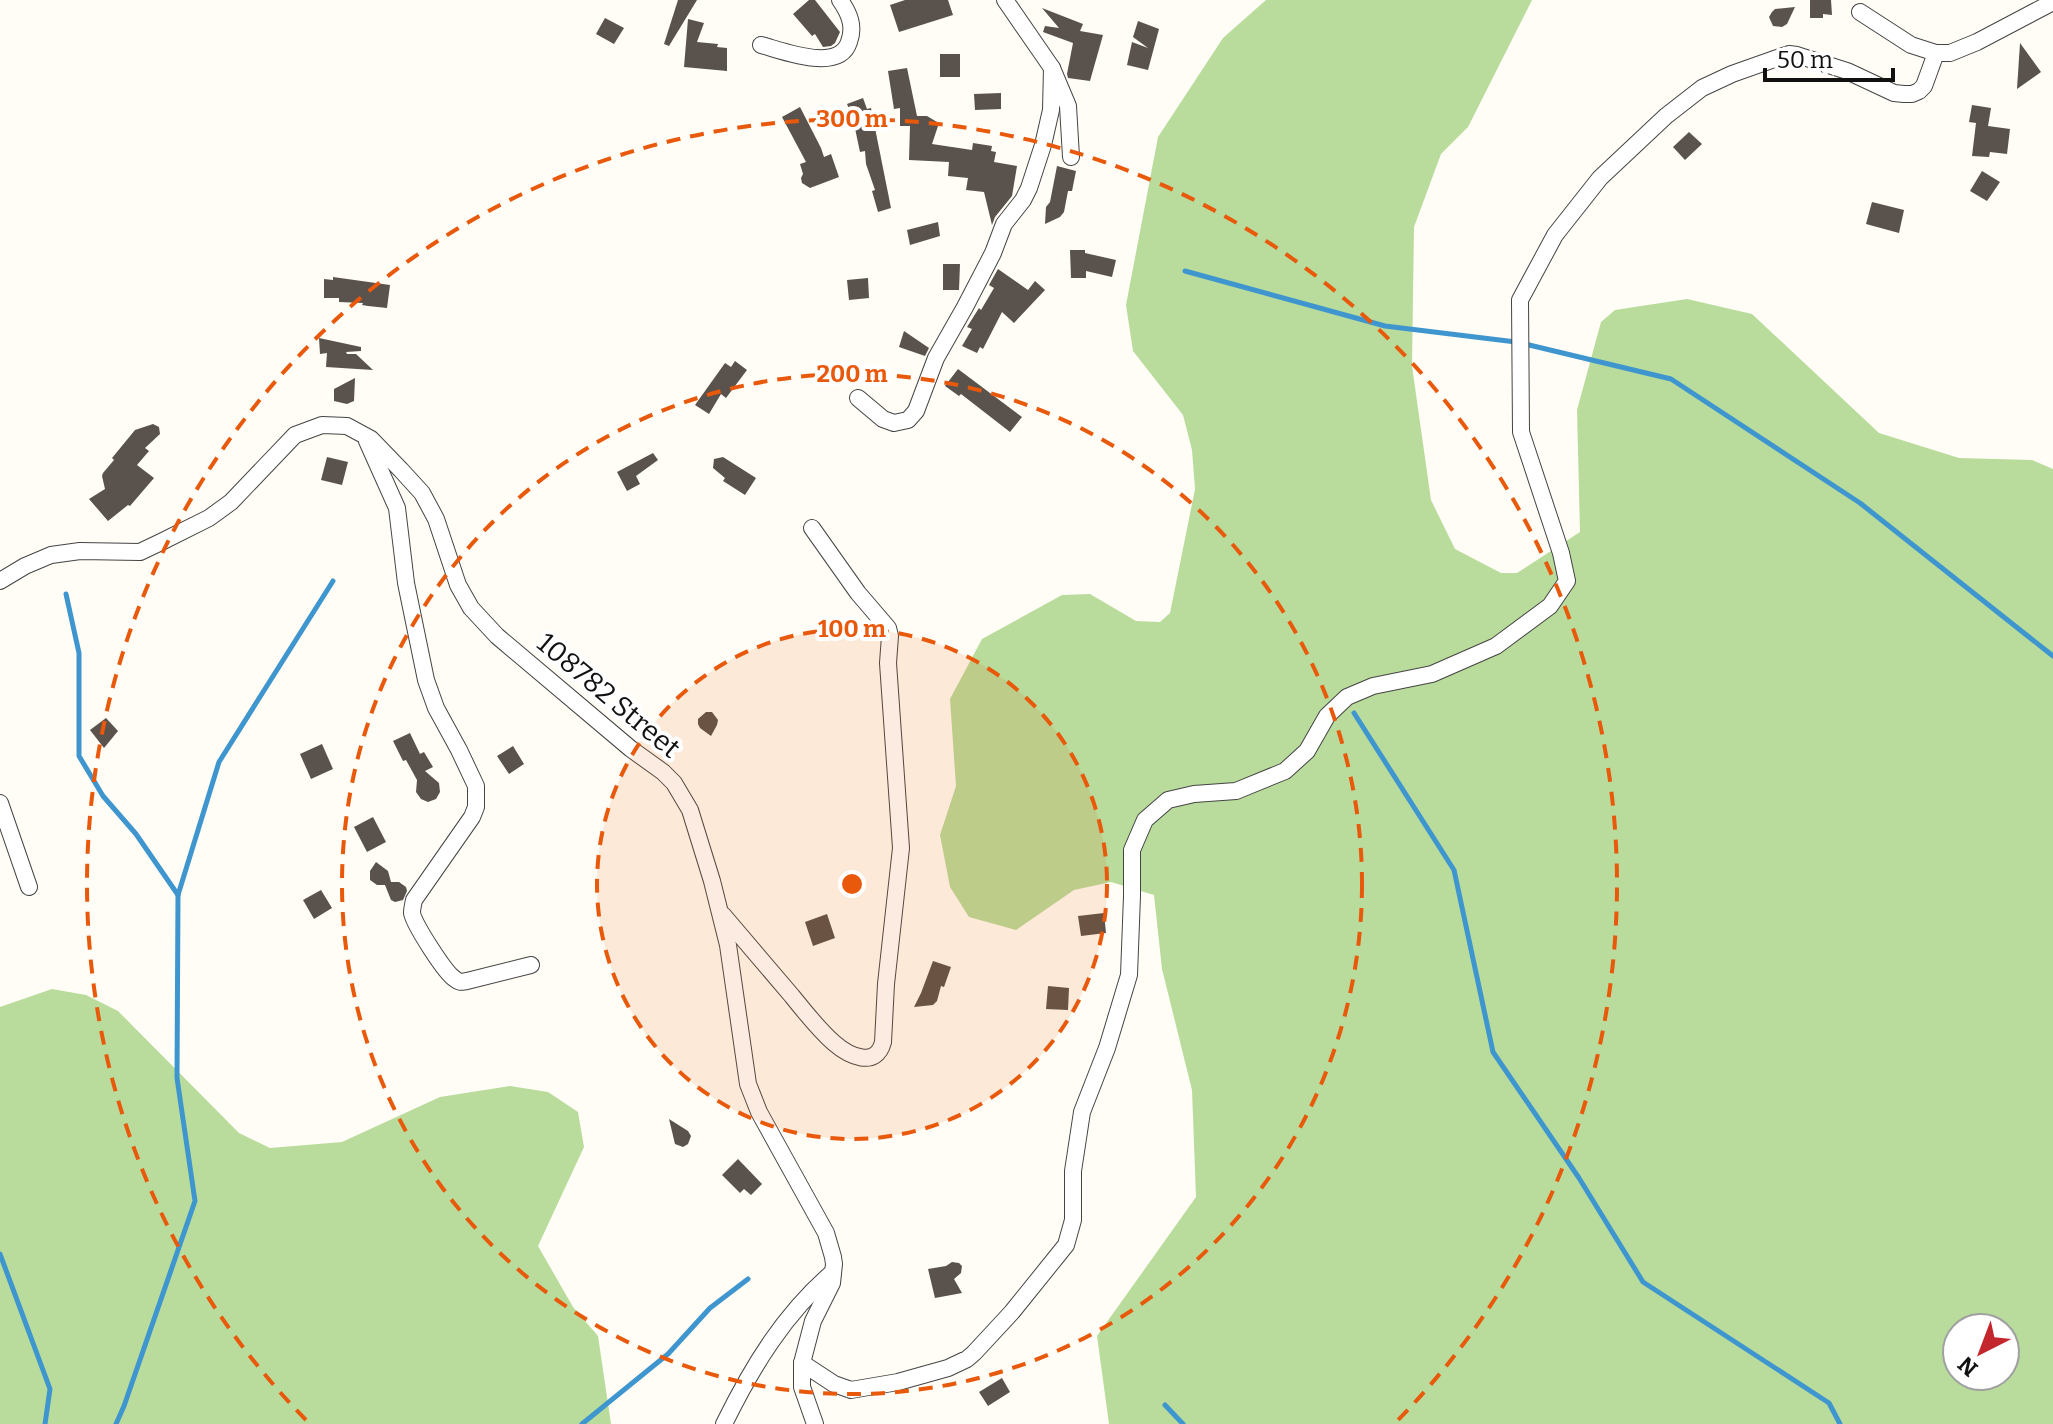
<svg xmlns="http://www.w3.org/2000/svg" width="2053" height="1424" viewBox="0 0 2053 1424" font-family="Bitter,serif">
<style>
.forest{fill:#b9dc9c;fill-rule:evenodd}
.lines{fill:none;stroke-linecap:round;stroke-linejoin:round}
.stream{stroke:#3f96cf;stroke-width:5}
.building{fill:#5a524d}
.street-casing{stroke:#444;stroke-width:18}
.street{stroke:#fff;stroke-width:16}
.ring{fill:none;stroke:#e8590c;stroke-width:4;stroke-dasharray:14 10}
.labels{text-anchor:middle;stroke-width:8;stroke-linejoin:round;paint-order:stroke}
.street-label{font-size:28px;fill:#111;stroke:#fff}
.centre{fill:#e8590c;stroke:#fff;stroke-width:4}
.ring-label{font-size:24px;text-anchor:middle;font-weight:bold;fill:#e8590c;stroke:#fff;stroke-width:8;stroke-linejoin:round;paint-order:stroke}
</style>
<rect width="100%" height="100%" fill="#fffdf5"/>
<!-- forest -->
<g class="forest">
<path d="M 1266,0 L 1532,0 L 1468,127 L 1441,154 L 1414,227 L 1412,366 L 1431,500 L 1455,549 L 1501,573 L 1517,573 L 1580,532 L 1577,410 L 1601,322 L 1615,310 L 1687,299 L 1752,314 L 1879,433 L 1959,458 L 2032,460 L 2053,469 L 2053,1424 L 1109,1424 L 1097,1336 L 1196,1197 L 1192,1090 L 1162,969 L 1154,895 L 1111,882 L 1074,890 L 1016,930 L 969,917 L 950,887 L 940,835 L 956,786 L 950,699 L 982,639 L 1062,595 L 1090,594 L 1136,621 L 1160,622 L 1170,613 L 1195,489 L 1192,450 L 1183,415 L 1133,351 L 1126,305 L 1158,137 L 1223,38 ZM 1957,1328 L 2005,1328 L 2005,1376 L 1957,1376 Z"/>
<path d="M 52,989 L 86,995 L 118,1011 L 239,1133 L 270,1148 L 342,1142 L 440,1097 L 510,1086 L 548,1092 L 578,1112 L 584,1147 L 538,1246 L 573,1307 L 598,1336 L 611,1424 L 0,1424 L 0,1007 Z"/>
</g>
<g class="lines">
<!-- stream -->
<g class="stream">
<path d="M 1185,271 L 1385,326 L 1516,342"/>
<path d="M 1525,344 L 1671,379 L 1860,503 L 2053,656"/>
<path d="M 66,594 L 79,653 L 79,756 L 103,796 L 136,834 L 178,895"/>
<path d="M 1354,713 L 1454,870 L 1493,1052 L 1579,1178 L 1643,1282 L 1829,1403 L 1840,1424"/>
<path d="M 0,1254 L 50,1389 L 45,1424"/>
<path d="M 1165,1405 L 1183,1424"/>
<path d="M 116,1424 L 124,1406 L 195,1201 L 177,1078 L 178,895 L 219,762 L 333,581"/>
<path d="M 582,1424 L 668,1354 L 710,1308 L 748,1279"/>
</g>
</g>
<!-- building -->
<g class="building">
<path d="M 678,0 L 697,0 L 669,46 L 664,44 Z"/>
<path d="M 809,0 L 815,0 L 840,32 L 835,43 L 831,46 L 823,47 L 815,34 L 812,36 L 793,14 Z"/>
<path d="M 905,0 L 948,0 L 953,15 L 899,32 L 890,5 Z"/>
<path d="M 1810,0 L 1831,0 L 1832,15 L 1823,14 L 1823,18 L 1810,18 Z"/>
<path d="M 1795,7 L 1787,24 L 1782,27 L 1773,26 L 1769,17 L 1772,12 L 1775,9 Z"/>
<path d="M 1042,8 L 1083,24 L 1080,31 L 1103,35 L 1090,81 L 1068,78 L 1067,74 L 1073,43 L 1043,32 L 1045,26 L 1059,28 Z"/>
<path d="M 605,18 L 624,28 L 614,44 L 596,34 Z"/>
<path d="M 688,19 L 704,23 L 697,42 L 718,44 L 717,47 L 727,48 L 727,71 L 684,67 Z"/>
<path d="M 1138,21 L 1159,29 L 1148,70 L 1127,65 L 1132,42 L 1148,48 L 1133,37 Z"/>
<path d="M 2020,43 L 2041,72 L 2017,89 Z"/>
<rect x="940" y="54" width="20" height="23"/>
<path d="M 907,68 L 917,116 L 927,116 L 937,122 L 938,126 L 932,144 L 972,150 L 973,143 L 992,146 L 991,151 L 996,152 L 994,162 L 1017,166 L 1012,196 L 995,217 L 992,225 L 984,192 L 966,190 L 968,178 L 948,176 L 949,162 L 909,160 L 910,126 L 900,126 L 900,108 L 894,109 L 888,71 Z"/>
<path d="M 1001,93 L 1001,109 L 975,110 L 974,94 Z"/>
<path d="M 863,98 L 867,109 L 871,108 L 891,208 L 878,212 L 872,191 L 875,190 L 866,164 L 865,151 L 860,152 L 853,119 L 847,104 Z"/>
<path d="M 1972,105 L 1991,108 L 1988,126 L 2010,129 L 2007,154 L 1990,152 L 1989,157 L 1972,156 L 1976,123 L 1969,122 Z"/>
<path d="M 800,107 L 821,148 L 824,157 L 831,154 L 839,177 L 810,188 L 802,183 L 801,178 L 803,174 L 800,164 L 806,162 L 782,117 Z"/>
<path d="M 1689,132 L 1702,144 L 1685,160 L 1673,147 Z"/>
<path d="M 1057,166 L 1076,171 L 1072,191 L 1068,191 L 1064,212 L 1060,217 L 1045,224 L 1046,207 L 1050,202 Z"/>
<path d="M 1982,171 L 2000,182 L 1987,201 L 1970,191 Z"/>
<path d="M 1872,202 L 1904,210 L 1899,233 L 1866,224 Z"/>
<path d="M 938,222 L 940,236 L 910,245 L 907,230 Z"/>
<path d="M 1070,250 L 1085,250 L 1085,253 L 1116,260 L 1112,277 L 1086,271 L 1086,278 L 1071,278 Z"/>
<path d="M 943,264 L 960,264 L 959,290 L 943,290 Z"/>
<path d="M 998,269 L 1028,290 L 1035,281 L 1045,290 L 1014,323 L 1002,312 L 983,349 L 980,347 L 977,353 L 962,346 L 972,329 L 967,327 L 979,308 L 981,310 L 994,288 L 989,285 Z"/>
<path d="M 333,277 L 390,285 L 387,308 L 368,306 L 362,305 L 363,303 L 339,302 L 339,298 L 324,298 L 324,279 L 333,280 Z"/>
<path d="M 868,278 L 869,298 L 849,300 L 847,280 Z"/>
<path d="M 904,331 L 929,348 L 925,356 L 899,347 Z"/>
<path d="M 319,338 L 361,347 L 361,351 L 346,352 L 347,354 L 356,354 L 373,370 L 326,367 L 327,353 L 320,354 Z"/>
<path d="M 735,361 L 747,370 L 726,398 L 721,394 L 709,414 L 695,405 L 725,363 L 731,367 Z"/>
<path d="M 958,369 L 1022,417 L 1010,432 L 961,394 L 959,396 L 945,386 Z"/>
<path d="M 355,378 L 354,401 L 347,404 L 334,401 L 334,389 Z"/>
<path d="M 153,424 L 159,427 L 160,434 L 145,448 L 149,451 L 137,465 L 154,478 L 130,506 L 128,505 L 108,521 L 89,499 L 105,489 L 102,476 L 103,473 L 114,460 L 112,458 L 135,430 Z"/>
<path d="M 653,453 L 658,460 L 636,476 L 640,484 L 627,491 L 617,472 Z"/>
<path d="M 327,457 L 348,462 L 342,485 L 321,480 Z"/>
<path d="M 723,457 L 756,478 L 745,495 L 723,481 L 725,478 L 713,468 L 714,459 Z"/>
<path d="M 706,712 L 712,712 L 718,720 L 717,725 L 711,736 L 700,728 L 698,724 L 698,719 Z"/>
<path d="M 106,718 L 118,731 L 104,748 L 90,730 Z"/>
<path d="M 410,733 L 420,754 L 424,752 L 433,767 L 425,771 L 439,783 L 440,792 L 436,799 L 428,802 L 421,799 L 416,792 L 417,780 L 406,760 L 403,761 L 393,741 Z"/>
<path d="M 322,744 L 333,769 L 311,779 L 300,754 Z"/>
<path d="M 513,746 L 524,764 L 509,774 L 497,756 Z"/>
<path d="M 373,817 L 386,842 L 367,852 L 354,827 Z"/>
<path d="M 376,862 L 388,871 L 391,882 L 399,882 L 406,887 L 407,891 L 403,900 L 395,902 L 391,900 L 385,885 L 377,885 L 370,880 L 370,871 Z"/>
<path d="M 321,890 L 332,908 L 314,919 L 303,900 Z"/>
<path d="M 1104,913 L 1106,933 L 1081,936 L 1078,916 Z"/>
<path d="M 827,914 L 835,938 L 813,946 L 805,922 Z"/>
<path d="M 933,961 L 951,967 L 944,987 L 941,986 L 937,1001 L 933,1005 L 914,1007 L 921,993 Z"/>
<path d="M 1048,986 L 1069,988 L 1068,1010 L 1046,1009 Z"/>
<path d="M 669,1119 L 688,1131 L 691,1136 L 688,1144 L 683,1147 L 675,1144 Z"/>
<path d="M 738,1159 L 762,1184 L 751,1195 L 744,1189 L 740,1193 L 722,1175 Z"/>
<path d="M 952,1262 L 959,1263 L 962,1266 L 961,1273 L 954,1279 L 962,1293 L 935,1298 L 928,1269 L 946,1266 Z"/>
<path d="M 1002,1378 L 1010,1392 L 988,1406 L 979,1392 Z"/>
</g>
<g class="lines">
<!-- street casing -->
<g class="street-casing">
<g id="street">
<path d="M 1005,0 L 1052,68 L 1068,106 L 1071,157"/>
<path d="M 1860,12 L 1911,45 L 1936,53 L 1950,53 L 1977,42 L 2053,2"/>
<path d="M 761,45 C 784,51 839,73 849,42 C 855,26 849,13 840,0"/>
<path d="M 858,398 L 883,419 L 894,423 L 908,420 L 916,411 L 936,358 L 965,307 L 993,253 L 1004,224 L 1023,200 L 1029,188 L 1043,145 L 1051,110 L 1052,68"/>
<path d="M 367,441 L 397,508 L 406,583 L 426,680 L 436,708 L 459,750 L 476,786 L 476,807 L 472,817 L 414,900 C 413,905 412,909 412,913 C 414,924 445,973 455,979 C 460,983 461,982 467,981 L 531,965"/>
<path d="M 0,581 L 25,566 L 51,555 L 80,551 L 140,552 L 161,542 L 209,518 L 231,502 L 295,435 L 322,425 L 347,426 L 371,439 L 401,470 L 422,493 L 436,519 L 458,585 L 471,608 L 497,636 L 631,749 L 663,772 L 674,783 L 690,810 L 712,881 L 728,945 L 748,1084 L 759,1112 L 826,1233 L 833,1257 L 834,1264 L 832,1283 L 813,1321 L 802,1363 L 802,1387 L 815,1424"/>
<path d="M 0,803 L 29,887"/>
<path d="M 723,915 C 746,942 769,969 792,996 C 805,1012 818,1029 834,1043 C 849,1056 876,1069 883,1042 L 886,984 L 901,848 L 888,663 L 890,636 L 888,628 L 858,593 L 812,528"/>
<path d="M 802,1363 L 834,1384 L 851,1390 L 898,1382 L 948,1368 L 967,1359 L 974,1353 L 1012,1312 L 1066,1245 L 1073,1220 L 1073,1171 L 1082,1112 L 1107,1048 L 1129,975 L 1132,896 L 1132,850 L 1145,820 L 1168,800 L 1194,794 L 1236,791 L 1285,771 L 1307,751 L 1327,716 L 1347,697 L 1373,686 L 1432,674 L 1496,646 L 1550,606 L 1567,581 L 1561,553 L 1521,432 L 1520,300 L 1555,235 L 1600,178 L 1666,116 L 1702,88 L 1732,74 L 1780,57 L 1789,54 L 1797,55 L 1847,71 L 1894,93 L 1904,94 L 1912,94 L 1919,91 L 1924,86 L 1936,53"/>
<path d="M 724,1424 C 752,1367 784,1314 833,1272"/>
</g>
</g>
<!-- street -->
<use href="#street" class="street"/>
</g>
<!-- distance rings -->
<circle cx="852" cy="884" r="255" fill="#e8590c" fill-opacity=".12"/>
<g class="ring">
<circle cx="852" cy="884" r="255"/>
<circle cx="852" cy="884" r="510"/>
<path d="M306 1420A765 765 0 1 1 1398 1420"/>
</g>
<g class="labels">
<!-- street labels -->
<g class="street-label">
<text transform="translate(609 695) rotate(40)" y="10">108782 Street</text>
</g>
</g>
<circle cx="852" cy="884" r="12" class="centre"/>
<g class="ring-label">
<text x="852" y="127">300 m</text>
<text x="852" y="382">200 m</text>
<text x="852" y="637">100 m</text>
</g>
<!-- north arrow -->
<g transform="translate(1981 1352) rotate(222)"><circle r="38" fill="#ffffff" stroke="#a0a0a0" stroke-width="2"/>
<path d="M0-6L14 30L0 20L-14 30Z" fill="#c4262e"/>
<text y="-12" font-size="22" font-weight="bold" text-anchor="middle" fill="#111111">N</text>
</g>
<!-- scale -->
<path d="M1765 68v12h128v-12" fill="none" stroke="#111111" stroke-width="4"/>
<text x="1777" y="68" font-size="24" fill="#111111" stroke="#ffffff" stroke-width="6" paint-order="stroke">50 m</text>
</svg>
